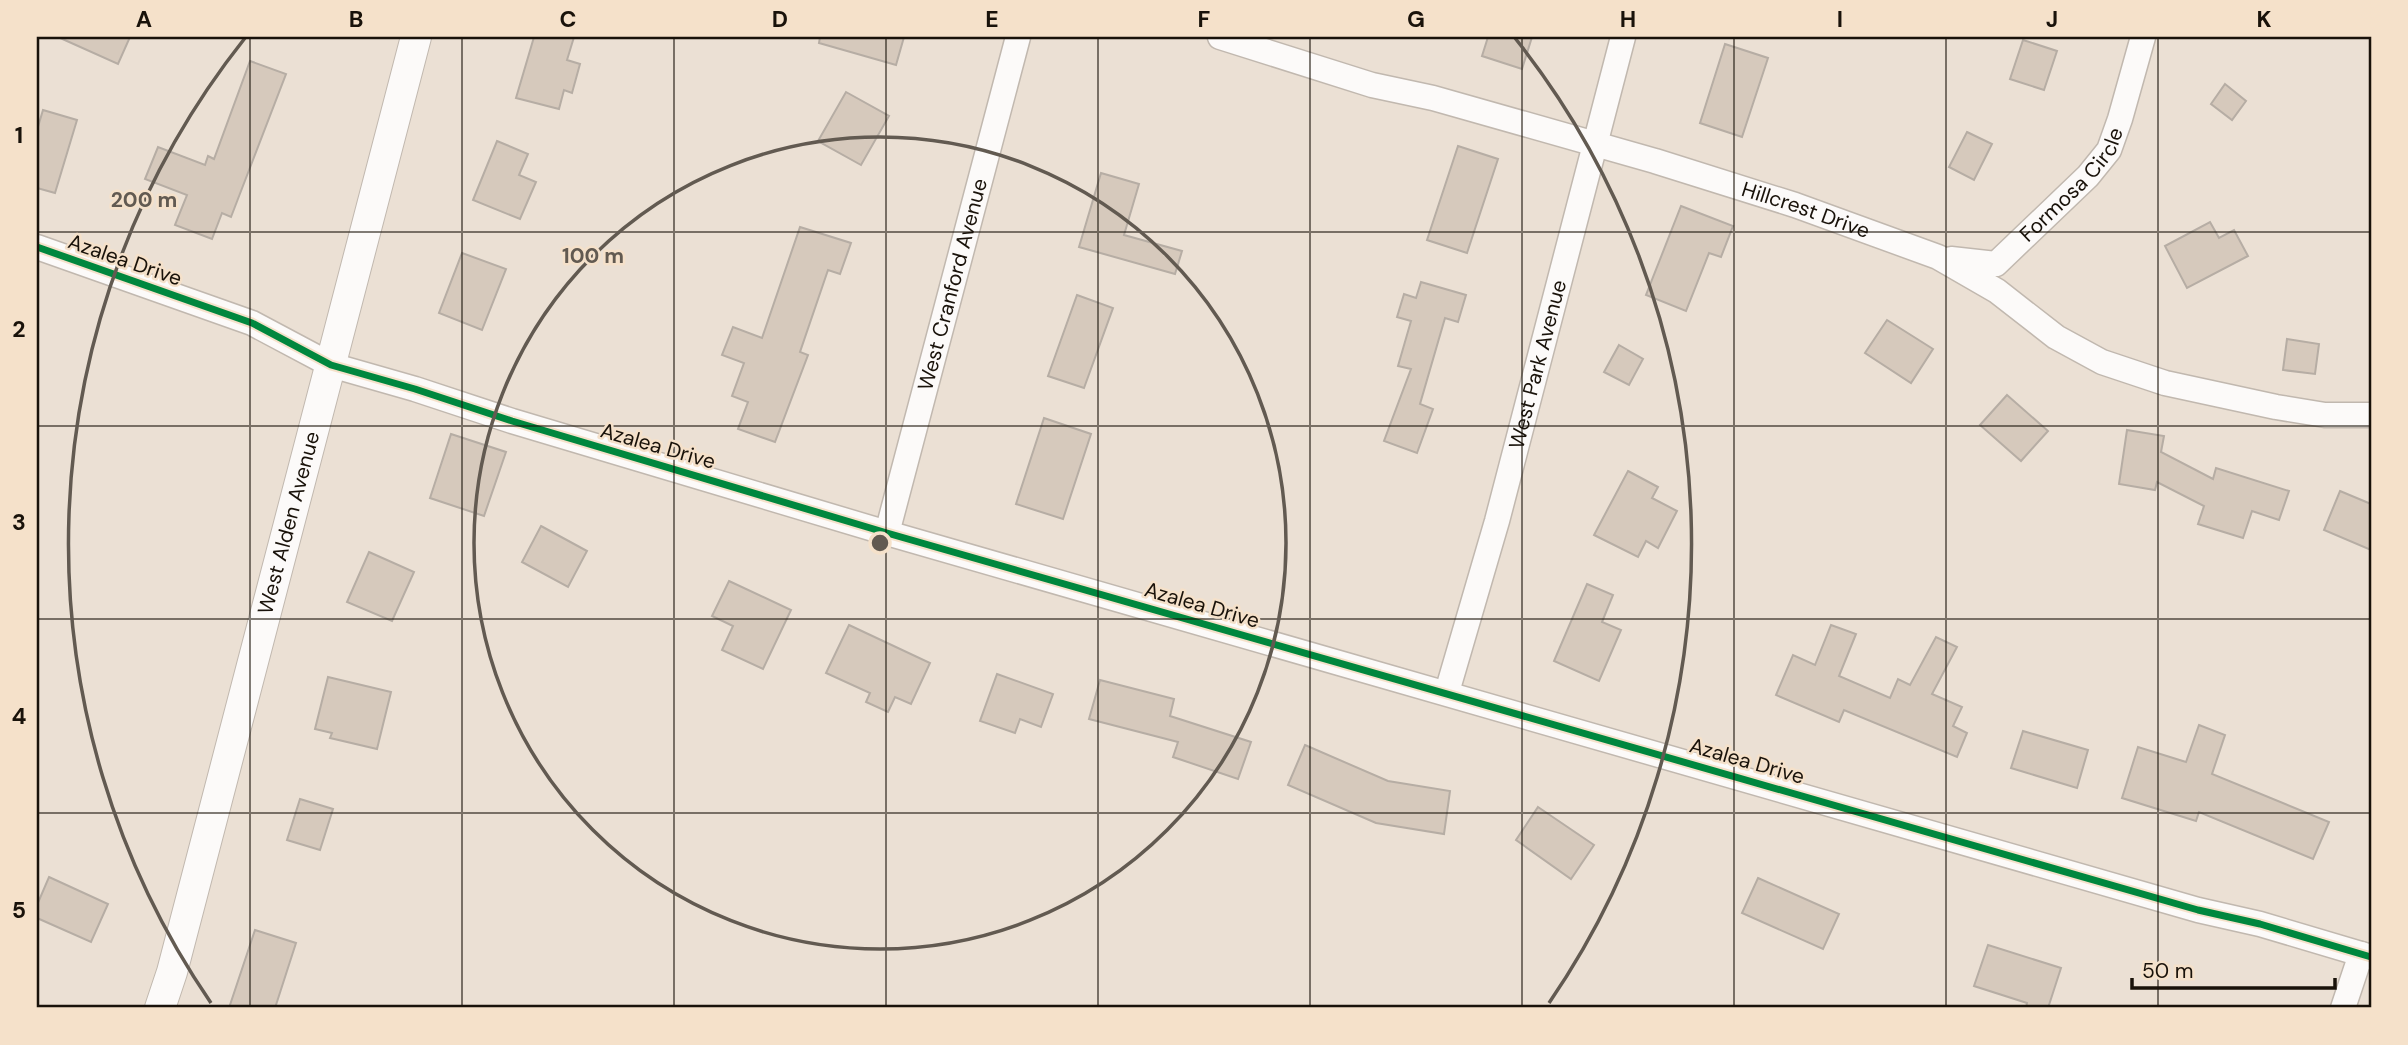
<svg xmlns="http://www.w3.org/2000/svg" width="2408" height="1045" viewBox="0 0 2408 1045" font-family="'DM Sans',sans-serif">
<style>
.building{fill:#d6c9bc;stroke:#b6ada4;stroke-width:2}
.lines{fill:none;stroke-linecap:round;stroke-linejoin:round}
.minor-casing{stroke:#c1b8af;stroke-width:27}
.tertiary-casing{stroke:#c1b8af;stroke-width:32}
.minor{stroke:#fcfaf9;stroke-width:24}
.tertiary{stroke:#fcfaf9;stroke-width:30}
.cycleway-casing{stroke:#f5e1ca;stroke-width:11}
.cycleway{stroke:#00873e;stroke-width:7}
.grid{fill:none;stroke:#19120a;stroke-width:2;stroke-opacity:0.55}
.ring{fill:none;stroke:#625a51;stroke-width:3.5}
.labels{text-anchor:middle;stroke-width:5;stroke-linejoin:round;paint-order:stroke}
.street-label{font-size:21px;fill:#19120a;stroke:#f5e1ca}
.centre{fill:#625a51;stroke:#f5e1ca;stroke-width:3.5}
.ring-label{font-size:21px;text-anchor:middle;font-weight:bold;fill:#625a51;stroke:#f5e1ca;stroke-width:5;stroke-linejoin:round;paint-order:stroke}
.neatline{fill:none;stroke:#19120a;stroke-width:2.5}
.grid-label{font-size:23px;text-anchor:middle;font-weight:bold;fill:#19120a}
</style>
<rect width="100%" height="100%" fill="#ebe0d4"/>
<!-- building -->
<g class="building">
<path d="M 58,37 L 130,37 L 118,64 Z"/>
<path d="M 534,37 L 574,37 L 567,60 L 580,64 L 572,93 L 564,90 L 559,109 L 516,98 Z"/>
<path d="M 820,37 L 904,37 L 896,65 L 819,43 Z"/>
<path d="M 1488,37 L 1532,37 L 1522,69 L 1482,56 Z"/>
<path d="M 2023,40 L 2057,51 L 2044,90 L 2010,79 Z"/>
<path d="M 1725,44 L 1768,58 L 1742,137 L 1700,123 Z"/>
<path d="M 250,61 L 286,74 L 231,217 L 222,213 L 212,239 L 175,225 L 187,195 L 145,179 L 158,147 L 205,165 L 208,156 L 214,159 Z"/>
<path d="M 2225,84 L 2246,101 L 2232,120 L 2211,104 Z"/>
<path d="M 846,92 L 889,116 L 861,165 L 818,141 Z"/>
<path d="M 43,110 L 77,120 L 55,193 L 37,188 L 37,130 Z"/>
<path d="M 1967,132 L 1992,144 L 1974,180 L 1949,167 Z"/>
<path d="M 497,141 L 528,154 L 519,175 L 536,182 L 520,219 L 473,200 Z"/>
<path d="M 1458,146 L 1498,159 L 1467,253 L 1427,240 Z"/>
<path d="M 1101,173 L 1139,184 L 1124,235 L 1182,251 L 1175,274 L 1079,247 Z"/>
<path d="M 1681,206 L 1733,226 L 1721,257 L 1709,253 L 1686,311 L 1646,295 Z"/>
<path d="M 2210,222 L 2219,238 L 2234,230 L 2248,256 L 2187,288 L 2165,246 Z"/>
<path d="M 800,227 L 851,243 L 840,274 L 828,270 L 800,352 L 808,355 L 775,442 L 738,429 L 748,402 L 732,396 L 744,363 L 722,355 L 733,327 L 762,338 Z"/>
<path d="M 462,253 L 506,269 L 482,330 L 439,313 Z"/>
<path d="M 1421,282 L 1466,295 L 1458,322 L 1445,318 L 1420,404 L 1433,409 L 1417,453 L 1384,441 L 1411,369 L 1398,366 L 1411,321 L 1397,317 L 1404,294 L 1416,298 Z"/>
<path d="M 1077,295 L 1113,308 L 1084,388 L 1048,376 Z"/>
<path d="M 1887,320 L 1933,349 L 1911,383 L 1865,353 Z"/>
<path d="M 2287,339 L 2319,344 L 2315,374 L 2283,370 Z"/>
<path d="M 1619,345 L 1643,359 L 1629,385 L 1604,372 Z"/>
<path d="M 2007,395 L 2048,431 L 2021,461 L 1980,425 Z"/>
<path d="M 1044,418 L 1091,434 L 1063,519 L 1016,504 Z"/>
<path d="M 2127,430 L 2164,436 L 2161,452 L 2213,479 L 2216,468 L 2289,491 L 2279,520 L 2252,511 L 2243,538 L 2198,524 L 2204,506 L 2157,482 L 2155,490 L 2119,484 Z"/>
<path d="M 451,434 L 506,452 L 484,516 L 430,498 Z"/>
<path d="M 1628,471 L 1658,487 L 1652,498 L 1677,511 L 1658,548 L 1646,541 L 1638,557 L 1594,535 Z"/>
<path d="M 2340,491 L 2371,504 L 2371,550 L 2324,530 Z"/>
<path d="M 541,526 L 587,551 L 568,587 L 522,562 Z"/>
<path d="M 369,552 L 414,572 L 392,621 L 347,602 Z"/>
<path d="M 729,581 L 791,610 L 763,669 L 722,650 L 733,626 L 712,616 Z"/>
<path d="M 1587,584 L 1613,595 L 1602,622 L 1621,630 L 1599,681 L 1554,661 Z"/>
<path d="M 849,625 L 930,663 L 911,704 L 895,697 L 888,712 L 866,702 L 870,693 L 826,673 Z"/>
<path d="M 1831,625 L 1856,634 L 1839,676 L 1890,698 L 1898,679 L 1910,685 L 1936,637 L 1957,647 L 1932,694 L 1962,707 L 1953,726 L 1967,733 L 1957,757 L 1844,710 L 1839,722 L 1776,695 L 1793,655 L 1815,665 Z"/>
<path d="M 997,674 L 1053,694 L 1041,727 L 1020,719 L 1015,733 L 980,721 Z"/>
<path d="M 328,677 L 391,692 L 377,749 L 330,738 L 332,733 L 315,729 Z"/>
<path d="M 1100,680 L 1174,699 L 1170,716 L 1251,742 L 1238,779 L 1173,757 L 1178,742 L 1089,719 Z"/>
<path d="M 2199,725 L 2225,735 L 2212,774 L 2329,822 L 2313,859 L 2199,812 L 2196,821 L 2122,798 L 2138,747 L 2186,762 Z"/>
<path d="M 2023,731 L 2088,750 L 2077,788 L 2011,768 Z"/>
<path d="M 1305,745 L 1388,781 L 1450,791 L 1444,834 L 1376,823 L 1288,785 Z"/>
<path d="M 300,799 L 333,809 L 320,850 L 287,840 Z"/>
<path d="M 1538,807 L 1594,845 L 1571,879 L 1516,840 Z"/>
<path d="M 49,877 L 108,904 L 91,942 L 37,918 L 37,905 Z"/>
<path d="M 1758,878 L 1839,914 L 1823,949 L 1742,913 Z"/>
<path d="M 255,930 L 296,943 L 275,1008 L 229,1008 Z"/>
<path d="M 1988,945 L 2061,968 L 2048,1008 L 2026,1008 L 2027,1003 L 1974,986 Z"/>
</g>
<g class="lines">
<!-- minor casing -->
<g class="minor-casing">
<g id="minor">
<path id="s1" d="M 1220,37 L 1372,85 L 1433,98 L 1655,161 L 1795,205 L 1938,257 L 1997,291 L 2056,337 L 2102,362 L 2165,383 L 2276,407 L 2325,415 L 2371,415"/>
<path d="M 37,247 L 252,323 L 331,365 L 415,389 L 512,421 L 887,533 L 2198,910 L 2260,924 L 2371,957"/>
<path id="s2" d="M 1951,259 L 1996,264 L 2088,176 L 2109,150 L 2120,119 L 2143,37"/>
<path id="s3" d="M 887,533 L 1018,37"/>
<path id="s4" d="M 1447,692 L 1497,521 L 1623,37"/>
<path d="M 2343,1008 L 2361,954"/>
</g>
</g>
<!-- tertiary casing -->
<g class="tertiary-casing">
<g id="tertiary">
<path id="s5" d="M 160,1008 L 172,972 C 251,660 336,349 416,37"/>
</g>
</g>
<!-- minor -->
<use href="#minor" class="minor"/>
<!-- tertiary -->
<use href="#tertiary" class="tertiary"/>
<!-- cycleway casing -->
<g class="cycleway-casing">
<path id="cycleway" d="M 37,247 L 252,323 L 331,365 L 415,389 L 512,421 L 887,533 L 2198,910 L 2260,924 L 2371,957"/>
</g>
<!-- cycleway -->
<use href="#cycleway" class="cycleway"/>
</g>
<!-- grid -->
<path class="grid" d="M 250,37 L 250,1008M 462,37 L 462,1008M 674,37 L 674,1008M 886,37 L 886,1008M 1098,37 L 1098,1008M 1310,37 L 1310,1008M 1522,37 L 1522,1008M 1734,37 L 1734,1008M 1946,37 L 1946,1008M 2158,37 L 2158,1008M 37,232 L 2371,232M 37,426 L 2371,426M 37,619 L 2371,619M 37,813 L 2371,813"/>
<!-- distance rings -->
<g class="ring">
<circle cx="880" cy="543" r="406"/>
<path d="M211 1003A812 812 0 0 1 245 38M1515 38A812 812 0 0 1 1549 1003"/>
</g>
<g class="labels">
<!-- street labels -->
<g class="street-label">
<text dy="7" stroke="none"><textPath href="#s2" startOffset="156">Formosa Circle</textPath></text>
<text dy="7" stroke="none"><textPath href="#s1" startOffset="611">Hillcrest Drive</textPath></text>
<text transform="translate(125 260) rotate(19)" y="7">Azalea Drive</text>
<text dy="7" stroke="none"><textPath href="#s3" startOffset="257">West Cranford Avenue</textPath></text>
<text dy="7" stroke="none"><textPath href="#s4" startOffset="340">West Park Avenue</textPath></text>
<text transform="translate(658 446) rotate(16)" y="7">Azalea Drive</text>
<text dy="7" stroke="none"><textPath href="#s5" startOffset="502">West Alden Avenue</textPath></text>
<text transform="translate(1202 605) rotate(16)" y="7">Azalea Drive</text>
<text transform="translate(1747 761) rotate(16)" y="7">Azalea Drive</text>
</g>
</g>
<circle cx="880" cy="543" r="10" class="centre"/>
<g class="ring-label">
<text x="144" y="207">200 m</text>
<text x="593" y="263">100 m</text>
</g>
<!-- border -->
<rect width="2408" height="1045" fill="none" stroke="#f5e1ca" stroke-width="77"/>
<!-- scale -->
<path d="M2132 978v10h203v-10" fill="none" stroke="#19120a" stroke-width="3.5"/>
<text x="2142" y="978" font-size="21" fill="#19120a" stroke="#f5e1ca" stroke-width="5" paint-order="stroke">50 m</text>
<rect x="38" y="38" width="2332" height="968" class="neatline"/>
<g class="grid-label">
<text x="144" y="27">A</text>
<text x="356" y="27">B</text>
<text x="568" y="27">C</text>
<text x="780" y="27">D</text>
<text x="992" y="27">E</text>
<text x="1204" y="27">F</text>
<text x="1416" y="27">G</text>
<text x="1628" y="27">H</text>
<text x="1840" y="27">I</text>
<text x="2052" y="27">J</text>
<text x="2264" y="27">K</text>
<text x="19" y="143">1</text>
<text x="19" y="337">2</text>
<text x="19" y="530">3</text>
<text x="19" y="724">4</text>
<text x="19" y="918">5</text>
</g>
</svg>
